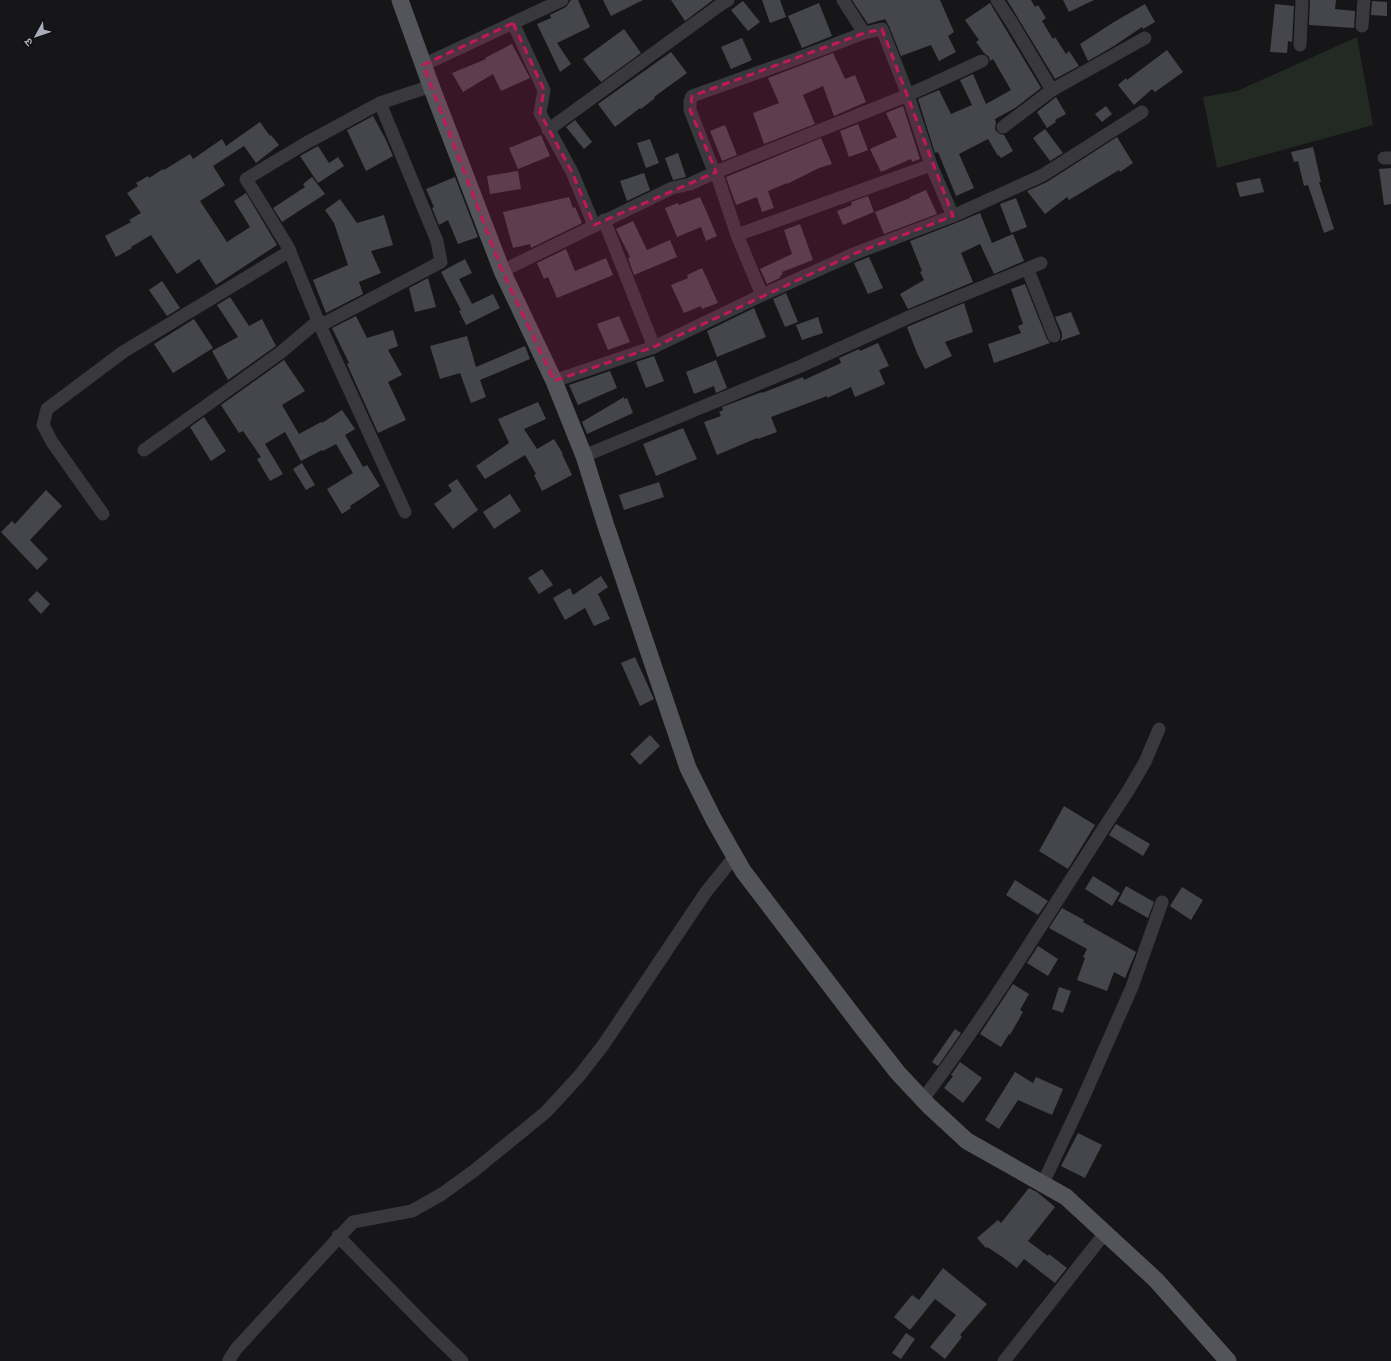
<svg xmlns="http://www.w3.org/2000/svg" width="1391" height="1361" viewBox="0 0 1391 1361" font-family="Roboto,'Noto Sans Devanagari',sans-serif">
<style>
.green{fill:#232a24}
.building{fill:#45464b}
.lines{fill:none;stroke-linecap:round;stroke-linejoin:round}
.minor{stroke:#38383d;stroke-width:13}
.major{stroke:#54555b;stroke-width:17}
.marked{fill:#c2185b;fill-opacity:0.2;stroke:#c2185b;stroke-width:3;stroke-dasharray:8 5;stroke-linejoin:round}
</style>
<rect width="100%" height="100%" fill="#161618"/>
<!-- green -->
<path class="green" d="M 1357,37 L 1373,125 L 1217,168 L 1203,97 L 1237,91 Z"/>
<!-- building -->
<g class="building">
<path d="M 571,0 L 578,0 L 590,27 L 557,43 L 571,64 L 560,72 L 537,24 L 551,18 L 550,15 L 566,7 Z"/>
<path d="M 603,0 L 643,0 L 611,16 Z"/>
<path d="M 671,0 L 713,0 L 685,21 Z"/>
<path d="M 762,0 L 780,0 L 786,17 L 770,23 Z"/>
<path d="M 852,0 L 940,0 L 954,32 L 948,36 L 956,52 L 939,61 L 931,45 L 901,56 L 889,26 L 885,19 L 868,24 Z"/>
<path d="M 1007,0 L 1031,0 L 1035,7 L 1038,5 L 1046,18 L 1042,21 L 1053,39 L 1055,37 L 1066,54 L 1069,51 L 1079,66 L 1055,79 Z"/>
<path d="M 1063,0 L 1094,0 L 1069,12 Z"/>
<path d="M 1310,0 L 1336,0 L 1335,9 L 1355,11 L 1354,28 L 1309,25 Z"/>
<path d="M 743,1 L 760,22 L 748,31 L 731,10 Z"/>
<path d="M 1372,1 L 1387,2 L 1387,16 L 1371,15 Z"/>
<path d="M 819,3 L 832,36 L 802,48 L 788,16 Z"/>
<path d="M 990,3 L 1041,88 L 1015,108 L 995,119 L 996,123 L 995,128 L 996,131 L 1000,134 L 1004,135 L 1013,151 L 1001,158 L 999,155 L 998,156 L 988,139 L 959,154 L 974,188 L 956,196 L 938,152 L 935,153 L 918,99 L 939,90 L 951,114 L 972,105 L 960,80 L 973,74 L 986,104 L 1011,90 L 993,59 L 990,61 L 989,57 L 984,53 L 976,42 L 979,40 L 965,20 Z"/>
<path d="M 1145,4 L 1155,22 L 1143,29 L 1142,27 L 1114,46 L 1088,61 L 1080,44 L 1114,22 Z"/>
<path d="M 1275,4 L 1294,6 L 1292,42 L 1288,41 L 1287,53 L 1270,52 Z"/>
<path d="M 624,29 L 641,53 L 601,82 L 583,59 Z"/>
<path d="M 742,38 L 752,60 L 731,69 L 721,47 Z"/>
<path d="M 512,44 L 530,78 L 501,91 L 493,74 L 463,92 L 452,73 L 486,59 L 485,58 Z"/>
<path d="M 1167,50 L 1183,72 L 1155,92 L 1152,89 L 1134,105 L 1118,85 L 1126,78 L 1127,80 Z"/>
<path d="M 671,52 L 687,73 L 654,97 L 655,98 L 641,109 L 640,108 L 615,127 L 598,104 Z"/>
<path d="M 833,53 L 845,79 L 855,75 L 866,102 L 834,116 L 823,86 L 803,95 L 815,124 L 764,144 L 753,113 L 779,103 L 768,78 Z"/>
<path d="M 1056,97 L 1066,114 L 1055,120 L 1056,122 L 1047,128 L 1037,112 Z"/>
<path d="M 903,106 L 920,159 L 912,162 L 911,159 L 881,172 L 870,149 L 897,137 L 886,113 Z"/>
<path d="M 1106,106 L 1112,114 L 1102,122 L 1095,114 Z"/>
<path d="M 373,116 L 386,140 L 393,156 L 366,171 L 347,130 Z"/>
<path d="M 575,120 L 592,142 L 584,149 L 566,127 Z"/>
<path d="M 260,122 L 270,136 L 271,135 L 279,145 L 256,163 L 244,146 L 213,166 L 225,185 L 200,201 L 227,242 L 250,227 L 234,201 L 246,193 L 277,245 L 216,285 L 199,259 L 177,274 L 151,235 L 131,247 L 132,248 L 116,257 L 105,236 L 131,222 L 129,220 L 141,213 L 127,193 L 138,186 L 136,183 L 148,176 L 149,178 L 163,169 L 164,170 L 190,154 L 193,159 L 222,139 L 226,146 Z"/>
<path d="M 858,124 L 868,150 L 849,157 L 840,131 Z"/>
<path d="M 725,125 L 737,155 L 722,161 L 710,131 Z"/>
<path d="M 1045,129 L 1063,153 L 1050,161 L 1033,138 Z"/>
<path d="M 541,135 L 550,156 L 518,169 L 509,148 Z"/>
<path d="M 1117,137 L 1133,163 L 1120,172 L 1119,170 L 1069,200 L 1067,197 L 1045,214 L 1027,191 L 1047,182 Z"/>
<path d="M 821,138 L 832,164 L 819,168 L 787,184 L 787,183 L 768,191 L 774,208 L 762,212 L 757,197 L 736,205 L 726,177 Z"/>
<path d="M 650,139 L 659,163 L 646,168 L 637,143 Z"/>
<path d="M 318,146 L 329,163 L 338,157 L 344,166 L 318,183 L 300,156 Z"/>
<path d="M 1313,147 L 1321,182 L 1319,182 L 1334,229 L 1324,233 L 1308,185 L 1304,186 L 1298,161 L 1294,162 L 1291,152 Z"/>
<path d="M 678,153 L 686,177 L 673,180 L 665,158 Z"/>
<path d="M 1391,168 L 1391,204 L 1384,205 L 1379,169 Z"/>
<path d="M 518,171 L 521,189 L 490,194 L 487,176 Z"/>
<path d="M 644,173 L 650,190 L 627,201 L 620,181 Z"/>
<path d="M 312,177 L 325,194 L 282,222 L 273,208 L 305,187 L 303,184 Z"/>
<path d="M 455,177 L 478,237 L 458,244 L 448,220 L 439,225 L 432,208 L 434,207 L 426,189 Z"/>
<path d="M 1260,178 L 1264,192 L 1240,197 L 1236,183 Z"/>
<path d="M 926,190 L 937,214 L 884,234 L 875,212 L 910,198 L 910,197 Z"/>
<path d="M 868,196 L 874,212 L 843,225 L 837,211 L 852,205 L 851,202 Z"/>
<path d="M 569,197 L 573,208 L 575,207 L 582,223 L 531,248 L 530,244 L 513,248 L 503,212 Z"/>
<path d="M 700,197 L 717,236 L 706,241 L 701,227 L 677,237 L 665,208 L 678,203 L 679,205 Z"/>
<path d="M 1016,198 L 1027,227 L 1011,233 L 1000,204 Z"/>
<path d="M 340,199 L 357,223 L 384,215 L 393,245 L 371,251 L 381,273 L 359,282 L 363,294 L 326,313 L 313,280 L 348,265 L 334,223 L 325,210 Z"/>
<path d="M 980,213 L 992,243 L 1013,234 L 1024,261 L 994,274 L 980,244 L 961,253 L 973,282 L 908,309 L 900,294 L 924,280 L 920,272 L 922,271 L 910,241 L 956,223 Z"/>
<path d="M 633,221 L 647,250 L 670,240 L 677,257 L 634,275 L 628,258 L 630,257 L 616,229 Z"/>
<path d="M 800,224 L 813,260 L 782,272 L 783,274 L 780,276 L 780,278 L 767,284 L 760,269 L 792,254 L 784,230 Z"/>
<path d="M 566,249 L 575,271 L 606,258 L 613,275 L 557,298 L 548,277 L 544,279 L 537,263 Z"/>
<path d="M 869,257 L 883,288 L 868,294 L 854,263 Z"/>
<path d="M 465,259 L 472,273 L 459,279 L 472,304 L 493,294 L 500,308 L 466,325 L 459,311 L 461,310 L 441,272 Z"/>
<path d="M 702,268 L 718,303 L 702,309 L 701,306 L 684,313 L 671,285 L 688,278 L 687,275 Z"/>
<path d="M 428,278 L 436,307 L 415,312 L 409,288 Z"/>
<path d="M 162,281 L 180,308 L 167,316 L 149,290 Z"/>
<path d="M 1025,284 L 1047,339 L 1050,343 L 994,363 L 988,344 L 1021,333 L 1018,326 L 1023,324 L 1011,289 Z"/>
<path d="M 786,293 L 798,322 L 785,327 L 773,299 Z"/>
<path d="M 230,297 L 249,326 L 262,319 L 276,346 L 228,380 L 212,351 L 238,337 L 217,305 Z"/>
<path d="M 964,303 L 973,332 L 945,342 L 952,356 L 925,369 L 917,353 L 907,327 Z"/>
<path d="M 754,308 L 766,337 L 717,357 L 707,331 Z"/>
<path d="M 1071,312 L 1080,334 L 1060,341 L 1062,338 L 1062,333 L 1055,317 Z"/>
<path d="M 356,316 L 367,338 L 393,330 L 398,346 L 388,350 L 402,375 L 388,382 L 406,420 L 378,433 L 347,364 L 349,363 L 332,328 Z"/>
<path d="M 619,316 L 630,342 L 608,350 L 597,324 Z"/>
<path d="M 818,317 L 823,333 L 802,340 L 796,325 Z"/>
<path d="M 194,319 L 213,348 L 173,373 L 154,344 Z"/>
<path d="M 467,336 L 476,367 L 525,346 L 530,359 L 480,380 L 486,397 L 471,403 L 460,373 L 440,379 L 430,346 Z"/>
<path d="M 878,343 L 889,366 L 879,370 L 885,384 L 855,397 L 851,387 L 827,398 L 827,396 L 771,417 L 777,432 L 758,439 L 757,438 L 717,455 L 704,422 L 721,416 L 719,412 L 723,410 L 722,407 L 762,392 L 762,393 L 803,377 L 804,380 L 841,363 L 839,358 L 859,349 L 860,351 Z"/>
<path d="M 654,356 L 664,381 L 646,388 L 636,362 Z"/>
<path d="M 284,360 L 305,391 L 282,405 L 299,434 L 321,422 L 322,423 L 342,410 L 355,429 L 345,435 L 363,467 L 367,465 L 380,486 L 350,506 L 351,508 L 342,514 L 327,489 L 353,473 L 336,444 L 323,451 L 322,450 L 301,461 L 285,432 L 265,444 L 283,474 L 270,481 L 257,459 L 261,457 L 243,431 L 239,433 L 221,405 Z"/>
<path d="M 716,360 L 727,388 L 716,393 L 714,386 L 694,394 L 686,372 Z"/>
<path d="M 610,371 L 617,388 L 578,405 L 569,385 Z"/>
<path d="M 624,397 L 624,399 L 627,398 L 633,413 L 587,434 L 582,422 Z"/>
<path d="M 538,402 L 546,419 L 524,429 L 537,449 L 554,439 L 563,454 L 562,454 L 572,475 L 542,491 L 534,475 L 536,474 L 525,455 L 485,479 L 476,466 L 509,443 L 498,419 Z"/>
<path d="M 204,417 L 226,451 L 211,461 L 190,427 Z"/>
<path d="M 683,428 L 697,459 L 656,476 L 643,444 Z"/>
<path d="M 302,463 L 315,485 L 306,490 L 293,469 Z"/>
<path d="M 457,479 L 478,510 L 453,529 L 434,504 L 452,491 L 448,485 Z"/>
<path d="M 659,482 L 664,497 L 624,510 L 619,495 Z"/>
<path d="M 46,490 L 62,506 L 30,540 L 48,559 L 37,570 L 1,532 L 12,521 L 15,524 Z"/>
<path d="M 510,494 L 521,511 L 494,529 L 483,512 Z"/>
<path d="M 542,569 L 553,585 L 539,594 L 528,578 Z"/>
<path d="M 601,576 L 608,587 L 598,594 L 610,619 L 594,626 L 585,608 L 565,620 L 553,598 L 570,588 L 573,595 Z"/>
<path d="M 37,591 L 50,604 L 41,614 L 28,600 Z"/>
<path d="M 635,657 L 654,699 L 640,706 L 621,663 Z"/>
<path d="M 650,735 L 660,746 L 640,765 L 630,754 Z"/>
<path d="M 1064,806 L 1095,825 L 1068,869 L 1039,851 Z"/>
<path d="M 1116,824 L 1150,844 L 1143,856 L 1109,835 Z"/>
<path d="M 1093,876 L 1120,893 L 1112,906 L 1085,889 Z"/>
<path d="M 1015,880 L 1048,901 L 1038,915 L 1006,895 Z"/>
<path d="M 1126,886 L 1154,902 L 1148,918 L 1118,901 Z"/>
<path d="M 1182,887 L 1203,900 L 1191,920 L 1170,906 Z"/>
<path d="M 1062,908 L 1084,920 L 1083,922 L 1136,952 L 1125,978 L 1114,972 L 1107,991 L 1077,980 L 1085,958 L 1083,957 L 1087,949 L 1049,928 Z"/>
<path d="M 1038,946 L 1058,959 L 1048,976 L 1027,963 Z"/>
<path d="M 1013,984 L 1029,994 L 1020,1010 L 1023,1012 L 1010,1035 L 1009,1034 L 1001,1047 L 980,1034 Z"/>
<path d="M 1059,987 L 1071,991 L 1063,1013 L 1052,1009 Z"/>
<path d="M 955,1029 L 961,1033 L 938,1066 L 932,1062 Z"/>
<path d="M 960,1062 L 982,1078 L 963,1103 L 944,1088 L 953,1076 L 951,1075 Z"/>
<path d="M 1015,1072 L 1033,1083 L 1036,1077 L 1063,1089 L 1052,1115 L 1018,1100 L 999,1129 L 985,1120 Z"/>
<path d="M 1078,1133 L 1102,1145 L 1085,1178 L 1061,1166 Z"/>
<path d="M 1029,1188 L 1037,1192 L 1055,1207 L 1028,1241 L 1048,1256 L 1049,1254 L 1067,1268 L 1055,1283 L 1024,1259 L 1017,1268 L 1001,1256 L 987,1247 L 986,1248 L 977,1238 L 998,1220 L 1001,1223 Z"/>
<path d="M 943,1268 L 987,1304 L 960,1335 L 962,1337 L 945,1359 L 930,1347 L 956,1315 L 935,1299 L 910,1330 L 894,1317 L 912,1295 L 919,1300 Z"/>
<path d="M 906,1333 L 915,1339 L 901,1359 L 892,1353 Z"/>
</g>
<g class="lines">
<!-- minor -->
<g class="minor">
<path d="M 843,0 L 864,33"/>
<path d="M 997,0 L 1012,23 L 1052,90 L 1003,127"/>
<path d="M 513,23 L 544,90 L 540,113 L 572,172 L 594,225"/>
<path d="M 1362,26 L 1364,0"/>
<path d="M 1300,45 L 1302,0"/>
<path d="M 423,65 L 562,0"/>
<path d="M 1052,90 L 1145,38"/>
<path d="M 548,130 L 720,5 L 728,0"/>
<path d="M 1384,158 L 1391,158"/>
<path d="M 604,220 L 654,347"/>
<path d="M 737,235 L 716,172 L 711,164 L 690,110 L 690,101 L 692,96 L 793,60 L 864,33 L 882,29 L 908,95 L 931,165 L 953,216 L 1043,175 L 1142,112"/>
<path d="M 1028,270 L 1054,336"/>
<path d="M 502,271 L 672,188 L 690,184 L 716,172 L 908,95 L 982,61"/>
<path d="M 762,295 L 737,235 L 931,165"/>
<path d="M 554,381 L 654,347 L 762,295 L 856,253 L 953,216"/>
<path d="M 144,450 L 280,353 L 318,321 L 325,323 L 441,262 L 437,241 L 380,103"/>
<path d="M 584,456 L 801,366 L 909,317 L 1041,263"/>
<path d="M 405,512 L 318,321 L 288,247 L 246,179 L 306,143 L 380,103 L 431,86"/>
<path d="M 103,514 L 52,442 L 43,425 L 47,409 L 123,352 L 290,251"/>
<path d="M 923,1099 C 997,1001 1060,894 1128,791 L 1145,762 L 1159,729"/>
<path d="M 1043,1183 L 1083,1098 L 1132,987 L 1162,902"/>
<path d="M 338,1236 L 431,1331 L 462,1361"/>
<path d="M 230,1361 L 229,1360 L 236,1349 L 353,1222 L 412,1211 L 442,1194 L 475,1170 L 546,1112 L 580,1075 L 604,1044 L 706,892 L 735,856"/>
<path d="M 1004,1361 L 1105,1233"/>
</g>
<!-- major -->
<path class="major" d="M 400,0 L 431,86 L 502,271 L 554,381 L 584,456 L 606,526 L 688,768 L 714,820 L 743,871 L 861,1026 L 898,1073 L 929,1106 L 967,1141 L 1066,1197 L 1156,1280 L 1228,1361"/>
</g>
<!-- marked area -->
<path class="marked" d="M 513,23 L 544,90 L 540,113 L 572,172 L 594,225 L 716,172 L 690,110 L 692,96 L 864,33 L 882,29 L 953,216 L 856,253 L 654,347 L 554,381 L 502,271 L 423,65 Z"/>
<!-- north arrow -->
<g transform="translate(36 36) rotate(230)" stroke="#111113" stroke-width="3" paint-order="stroke">
<path d="M0-3L7 15L0 10L-7 15Z" fill="#a9adb7"/>
<text y="-6" font-size="11" font-weight="bold" text-anchor="middle" fill="#a9adb7">उ</text>
</g>
</svg>
